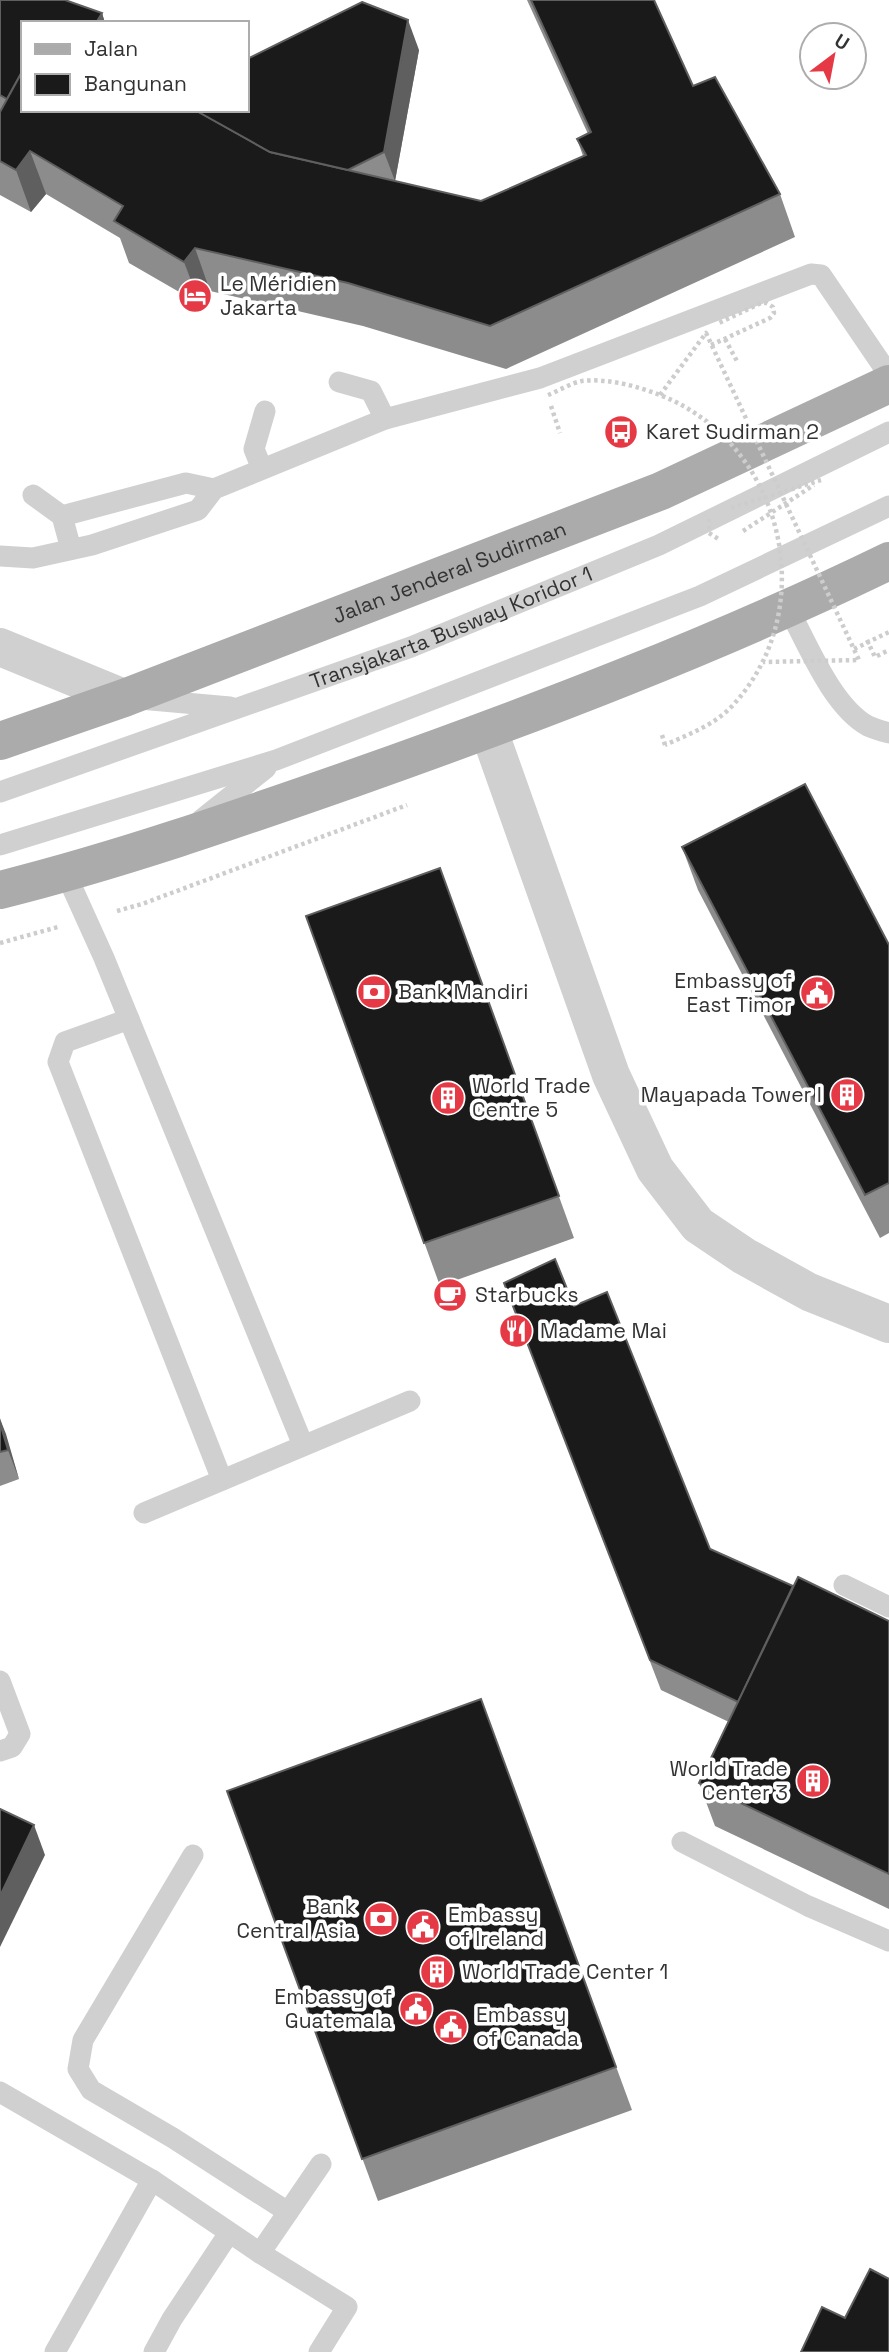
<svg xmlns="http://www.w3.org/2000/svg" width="889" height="2352" viewBox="0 0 889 2352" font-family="'Space Grotesk',sans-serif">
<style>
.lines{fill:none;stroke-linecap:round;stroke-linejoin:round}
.path{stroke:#cdcdcd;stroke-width:4.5;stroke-dasharray:3.5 3.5;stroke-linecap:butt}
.service{stroke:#d0d0d0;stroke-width:21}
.minor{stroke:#d0d0d0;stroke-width:38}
.tertiary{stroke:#d0d0d0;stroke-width:38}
.primary{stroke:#ababab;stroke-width:38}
.path-bridge{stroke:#cdcdcd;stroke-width:4.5;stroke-dasharray:3.5 3.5;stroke-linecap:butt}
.wall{fill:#8c8c8c}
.shaded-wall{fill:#5f5f5f}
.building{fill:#1a1a1a;stroke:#5f5f5f;stroke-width:2}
.labels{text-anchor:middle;stroke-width:7;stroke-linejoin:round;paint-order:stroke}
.poi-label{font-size:21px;fill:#333;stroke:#fff;text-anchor:start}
.street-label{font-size:21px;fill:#333;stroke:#fff}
</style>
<rect width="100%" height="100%" fill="#fff"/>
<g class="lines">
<!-- path -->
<g class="path">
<path d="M 725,339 L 738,363"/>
<path d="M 551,406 L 560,433"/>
<path d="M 867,640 L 875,657 L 889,650"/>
<path d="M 662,735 L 665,745"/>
<path d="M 117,911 L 142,904 L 407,805"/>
<path d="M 0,943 L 58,927"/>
</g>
<!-- service -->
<g class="service">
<path d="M 339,382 L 371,391 L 385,419"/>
<path d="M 262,469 L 254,449 L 265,411"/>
<path d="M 33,495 L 62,516 L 71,549"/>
<path d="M 62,516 L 186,483 L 214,489"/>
<path d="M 0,556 L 33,558 L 92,545 L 198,510 L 214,489 L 385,419 L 540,378 L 811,274 L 821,275 L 889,375"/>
<path d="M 789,610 C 808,645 832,706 868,726 C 875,729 882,731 889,733"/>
<path d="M 140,699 L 230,707"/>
<path id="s1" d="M 0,792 L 411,647 L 659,545 L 889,432"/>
<path d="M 201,820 L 266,768"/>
<path d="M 0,845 L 276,760 L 700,596 L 889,506"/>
<path d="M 66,874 L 104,958 L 303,1445"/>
<path d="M 129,1019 L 65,1042 L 58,1062 L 222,1480"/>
<path d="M 144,1513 L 410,1401"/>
<path d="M 844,1585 L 889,1607"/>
<path d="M 0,1681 L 20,1734 L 12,1747 L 0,1751"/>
<path d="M 682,1842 L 808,1906 L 889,1941"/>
<path d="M 193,1855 L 83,2040 L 78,2069 L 91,2090 L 173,2138 L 288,2212"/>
<path d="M 0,2092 L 152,2180 L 260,2253 L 347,2307 L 319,2352"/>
<path d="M 260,2253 L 321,2164"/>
<path d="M 55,2352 L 152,2180"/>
<path d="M 154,2352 L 172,2319 L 229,2233"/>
</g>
<!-- minor -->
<path class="minor" d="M 489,731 L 611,1075 L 655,1169 L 698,1225 L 744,1256 L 809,1292 L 889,1324"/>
<!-- tertiary -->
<path class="tertiary" d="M 0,647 L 124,698"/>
<!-- primary -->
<g class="primary">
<path id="s2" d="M 0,741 L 124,698 L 661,491 L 889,384"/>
<path d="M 0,890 C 120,860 237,819 354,778 C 535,714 716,645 889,561"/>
</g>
<!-- path-bridge -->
<g class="path-bridge">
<path d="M 711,345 L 770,318 L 774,313 L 773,307 L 767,303 L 761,303 L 717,324"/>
<path d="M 548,395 C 558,391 571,383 582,381 C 607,378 637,386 660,395 C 783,443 823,607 733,705 C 715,725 689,734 665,745"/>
<path d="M 660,395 L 706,333 L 859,660 L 763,662"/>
<path d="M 731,508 L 821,480"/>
<path d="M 709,519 L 709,533 L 720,540"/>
<path d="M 743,531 L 814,485"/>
<path d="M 854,649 L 889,632"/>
</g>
</g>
<!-- wall -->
<g class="wall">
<path d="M 0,0 L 102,13 L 105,23 L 23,23 L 23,110 L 419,50 L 395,181 L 481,201 L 583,156 L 577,139 L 588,134 L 527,0 L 654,0 L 693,86 L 780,194 L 795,237 L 506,369 L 363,326 L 210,291 L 200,304 L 129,263 L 120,238 L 46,194 L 31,212 L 0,195 Z"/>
<path d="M 682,847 L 889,945 L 889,1233 L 880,1238 L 698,890 Z"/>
<path d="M 440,868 L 574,1238 L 440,1286 L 306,916 Z"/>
<path d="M 504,1283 L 574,1306 L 710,1549 L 793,1586 L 889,1621 L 889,1909 L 715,1826 L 699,1783 L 729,1722 L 661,1690 Z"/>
<path d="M 0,1418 L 19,1479 L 0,1486 Z"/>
<path d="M 481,1699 L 632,2110 L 378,2201 L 227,1791 Z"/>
</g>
<!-- shaded-wall -->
<g class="shaded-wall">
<path d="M 102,13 L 105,23 L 96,23 Z"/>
<path d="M 408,20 L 419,50 L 395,181 L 384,152 Z"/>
<path d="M 30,151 L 46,194 L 31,212 L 16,170 Z"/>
<path d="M 195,248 L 210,291 L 200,304 L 184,262 Z"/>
<path d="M 0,1419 L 6,1434 L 19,1479 L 8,1450 L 0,1423 Z"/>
<path d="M 34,1825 L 45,1855 L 0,1947 L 0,1896 Z"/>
</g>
<!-- building -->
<g class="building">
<path d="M 0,0 L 65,0 L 102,13 L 96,23 L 23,23 L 23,70 L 7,99 L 0,95 Z"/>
<path d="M 531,0 L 654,0 L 693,86 L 715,77 L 780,194 L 490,326 L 348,283 L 195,248 L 184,262 L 114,221 L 123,206 L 30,151 L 16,170 L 0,161 L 0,112 L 23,70 L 23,110 L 195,110 L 270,152 L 481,201 L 586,155 L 577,139 L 591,132 Z"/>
<path d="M 362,2 L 408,20 L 384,152 L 348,170 L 270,152 L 195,110 L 247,110 L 247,59 Z"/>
<path d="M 805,784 L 889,945 L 889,1183 L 865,1195 L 682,847 Z"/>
<path d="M 440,868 L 559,1196 L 424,1243 L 306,916 Z"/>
<path d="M 555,1259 L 574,1306 L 607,1292 L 710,1549 L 793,1586 L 738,1702 L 650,1660 L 504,1283 Z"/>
<path d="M 0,1423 L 8,1450 L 0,1452 Z"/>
<path d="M 798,1577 L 889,1621 L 889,1874 L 699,1783 Z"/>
<path d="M 481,1699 L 616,2067 L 362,2159 L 227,1791 Z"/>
<path d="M 0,1809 L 34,1825 L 0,1896 Z"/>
<path d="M 870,2269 L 889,2279 L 889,2352 L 801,2352 L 822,2307 L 845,2318 Z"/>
</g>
<!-- icons -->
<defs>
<g id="hotel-disc" transform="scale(1.75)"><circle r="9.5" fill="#e63946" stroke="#fff"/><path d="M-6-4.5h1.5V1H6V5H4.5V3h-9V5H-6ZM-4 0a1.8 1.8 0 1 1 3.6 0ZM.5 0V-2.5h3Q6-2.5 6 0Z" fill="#fff"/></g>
<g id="bus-disc" transform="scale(1.75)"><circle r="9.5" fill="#e63946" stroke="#fff"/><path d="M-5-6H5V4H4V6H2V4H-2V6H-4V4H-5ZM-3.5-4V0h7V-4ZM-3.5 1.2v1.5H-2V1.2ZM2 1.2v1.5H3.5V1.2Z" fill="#fff"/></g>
<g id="bank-disc" transform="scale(1.75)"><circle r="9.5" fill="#e63946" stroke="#fff"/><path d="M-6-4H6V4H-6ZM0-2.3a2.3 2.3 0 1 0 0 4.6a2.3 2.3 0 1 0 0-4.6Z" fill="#fff"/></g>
<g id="civic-disc" transform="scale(1.75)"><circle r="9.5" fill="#e63946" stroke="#fff"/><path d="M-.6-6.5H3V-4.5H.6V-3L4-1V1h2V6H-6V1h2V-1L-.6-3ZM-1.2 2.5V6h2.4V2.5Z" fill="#fff"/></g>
<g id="building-disc" transform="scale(1.75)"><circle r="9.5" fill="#e63946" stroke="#fff"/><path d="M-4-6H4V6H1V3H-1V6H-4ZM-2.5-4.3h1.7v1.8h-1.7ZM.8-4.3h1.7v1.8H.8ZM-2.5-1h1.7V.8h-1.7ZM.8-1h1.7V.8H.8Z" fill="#fff"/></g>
<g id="cafe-disc" transform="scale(1.75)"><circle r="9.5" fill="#e63946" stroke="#fff"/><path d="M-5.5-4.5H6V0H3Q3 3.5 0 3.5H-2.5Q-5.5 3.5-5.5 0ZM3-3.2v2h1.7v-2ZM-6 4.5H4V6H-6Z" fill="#fff"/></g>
<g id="restaurant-disc" transform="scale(1.75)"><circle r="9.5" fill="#e63946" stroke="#fff"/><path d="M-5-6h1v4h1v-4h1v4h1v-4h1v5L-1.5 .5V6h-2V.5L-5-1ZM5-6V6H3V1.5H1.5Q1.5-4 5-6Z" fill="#fff"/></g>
</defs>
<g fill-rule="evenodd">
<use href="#hotel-disc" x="195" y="296"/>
<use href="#bus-disc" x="621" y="432"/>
<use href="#bank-disc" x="374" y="992"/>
<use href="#civic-disc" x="817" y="993"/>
<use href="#building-disc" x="847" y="1095"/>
<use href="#building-disc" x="448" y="1098"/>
<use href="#cafe-disc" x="450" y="1295"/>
<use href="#restaurant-disc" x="516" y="1331"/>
<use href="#building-disc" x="813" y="1781"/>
<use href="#bank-disc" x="381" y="1919"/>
<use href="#civic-disc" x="423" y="1927"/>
<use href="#building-disc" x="437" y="1972"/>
<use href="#civic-disc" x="416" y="2009"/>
<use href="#civic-disc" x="451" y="2027"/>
</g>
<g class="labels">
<!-- poi labels -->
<g class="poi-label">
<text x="220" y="291">Le Méridien<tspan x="220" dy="24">Jakarta</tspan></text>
<text x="646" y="439">Karet Sudirman 2</text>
<text x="792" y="988" text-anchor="end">Embassy of<tspan x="792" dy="24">East Timor</tspan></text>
<text x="398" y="999">Bank Mandiri</text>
<text x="472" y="1093">World Trade<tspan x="472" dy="24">Centre 5</tspan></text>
<text x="822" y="1102" text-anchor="end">Mayapada Tower I</text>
<text x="475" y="1302">Starbucks</text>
<text x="540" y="1338">Madame Mai</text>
<text x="788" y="1776" text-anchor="end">World Trade<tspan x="788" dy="24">Center 3</tspan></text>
<text x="356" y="1914" text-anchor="end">Bank<tspan x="356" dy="24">Central Asia</tspan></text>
<text x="448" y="1922">Embassy<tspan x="448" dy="24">of Ireland</tspan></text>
<text x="462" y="1979">World Trade Center 1</text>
<text x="392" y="2004" text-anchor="end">Embassy of<tspan x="392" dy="24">Guatemala</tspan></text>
<text x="476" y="2022">Embassy<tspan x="476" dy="24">of Canada</tspan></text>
</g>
<!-- street labels -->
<g class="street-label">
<text dy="7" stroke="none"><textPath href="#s2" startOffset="480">Jalan Jenderal Sudirman</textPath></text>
<text dy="7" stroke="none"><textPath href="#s1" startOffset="480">Transjakarta Busway Koridor 1</textPath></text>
</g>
</g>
<!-- legend -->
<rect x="21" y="21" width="228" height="91" fill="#ffffff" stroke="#adadad" stroke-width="2"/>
<rect x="35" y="44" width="35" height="10" fill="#ababab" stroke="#adadad" stroke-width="2"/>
<text x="84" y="56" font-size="21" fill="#333333">Jalan</text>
<rect x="35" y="74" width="35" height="21" fill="#1a1a1a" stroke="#adadad" stroke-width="2"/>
<text x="84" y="91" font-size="21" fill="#333333">Bangunan</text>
<!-- north arrow -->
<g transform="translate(833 56) rotate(32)"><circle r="33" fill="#ffffff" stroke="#adadad" stroke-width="2"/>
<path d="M0-5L12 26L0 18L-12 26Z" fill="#e63946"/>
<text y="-10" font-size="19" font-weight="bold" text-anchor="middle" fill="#333333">U</text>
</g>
</svg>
